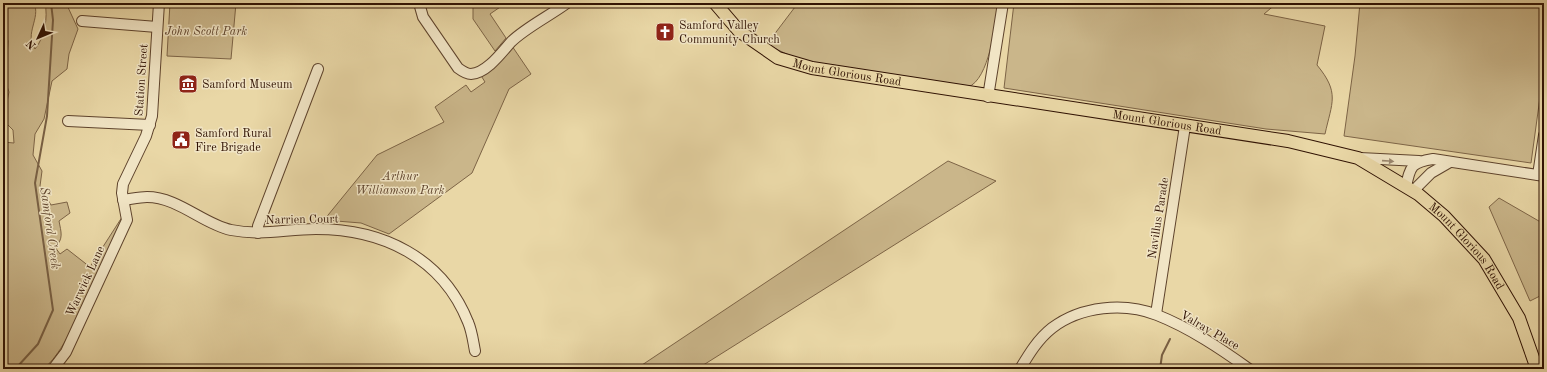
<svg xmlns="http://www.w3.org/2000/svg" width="1547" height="372" viewBox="0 0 1547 372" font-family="'Old Standard TT',serif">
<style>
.green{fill:#cab68a;stroke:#7d6446}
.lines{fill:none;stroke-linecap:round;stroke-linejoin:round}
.stream{stroke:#796044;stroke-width:2}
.minor-casing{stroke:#5e432c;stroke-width:12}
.major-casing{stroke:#301203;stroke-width:14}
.minor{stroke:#f1e5c5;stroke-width:10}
.major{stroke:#e9d7a6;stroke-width:12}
.oneway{fill:#9a866e}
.labels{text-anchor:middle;stroke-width:3;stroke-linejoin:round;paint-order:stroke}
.poi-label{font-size:12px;fill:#301203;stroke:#f1e5c5;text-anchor:start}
.park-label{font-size:12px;font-style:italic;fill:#5e432c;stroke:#f1e5c5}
.street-label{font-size:12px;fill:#301203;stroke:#f1e5c5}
.water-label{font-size:13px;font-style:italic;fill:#61462e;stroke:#f1e5c5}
</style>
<rect width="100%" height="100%" fill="#e9d7a6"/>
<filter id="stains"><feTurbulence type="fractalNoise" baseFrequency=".005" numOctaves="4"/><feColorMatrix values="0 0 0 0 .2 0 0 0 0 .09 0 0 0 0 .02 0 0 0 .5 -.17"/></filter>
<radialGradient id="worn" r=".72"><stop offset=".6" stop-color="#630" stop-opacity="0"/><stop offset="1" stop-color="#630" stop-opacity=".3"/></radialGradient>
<!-- green -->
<g class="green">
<path d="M 3,3 L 34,3 C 41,18 24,34 35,49 C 45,37 48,17 45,3 L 66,3 L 78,29 L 69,54 L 67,69 L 52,81 L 44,119 L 35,134 L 33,155 L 42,171 L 40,186 L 51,205 L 67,202 L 70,213 L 59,221 C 61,232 64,239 55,247 L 60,254 L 67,249 L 90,267 L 124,214 C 112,242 66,358 43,368 C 35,372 12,369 3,369 L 3,142 L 14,143 L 13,130 L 3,120 L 9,92 L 5,81 L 3,81 L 3,61 L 7,58 L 8,41 L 3,26 Z"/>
<path d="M 170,3 L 236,3 L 231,59 L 167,56 Z"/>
<path d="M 473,3 L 506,3 L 490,14 L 506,38 L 495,51 L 473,19 Z"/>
<path d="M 798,3 L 807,3 L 806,5 L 807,6 L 812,3 L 816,6 L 818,6 L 818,4 L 815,3 L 998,3 C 996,23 989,80 968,87 C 900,79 827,79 767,44 Z"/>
<path d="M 1014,3 L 1277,3 L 1264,14 L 1325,26 L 1317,65 C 1340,93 1332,102 1325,134 L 1266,129 L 1004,88 Z"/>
<path d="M 1360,3 L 1544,3 L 1544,68 L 1531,163 L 1344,136 L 1355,56 Z"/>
<path d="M 512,46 L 531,74 L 509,89 L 472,173 L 389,234 L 361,223 L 324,220 L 377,155 L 444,122 L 435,107 L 466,85 L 471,92 L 485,82 L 480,74 Z"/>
<path d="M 948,161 L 996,181 L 697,369 L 636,369 Z"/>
<path d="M 1499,198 L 1544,224 L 1544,294 L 1530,301 L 1489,207 Z"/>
</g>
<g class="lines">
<!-- stream -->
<g class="stream">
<path d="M 10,369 L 18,366 L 38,344 L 53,310 L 35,183 L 47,116 L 53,20 L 51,3"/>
<path d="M 1160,369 L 1162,355 L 1170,339"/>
</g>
<!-- minor casing -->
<g class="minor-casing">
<g id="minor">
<path d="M 419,3 L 423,17 L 458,68 C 462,71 466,74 471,74 C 487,73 502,52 511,42 C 525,28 551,15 567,3"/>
<path d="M 82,21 L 157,27"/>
<path d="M 988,97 L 1003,3"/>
<path d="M 68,121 L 150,125"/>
<path d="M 1360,158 L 1419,161"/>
<path d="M 1538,175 L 1544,135"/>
<path d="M 1406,187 C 1410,166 1412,162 1433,159 L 1544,176"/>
<path d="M 1413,191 L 1431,173 L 1450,162"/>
<path d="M 123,200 C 131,199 140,197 147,197 C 178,197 203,224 231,230 C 262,236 286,229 316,229 C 382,229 442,257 468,322 C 472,331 473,341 475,351"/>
<path d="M 258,233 L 258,226 L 318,69"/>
<path d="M 1156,314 L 1185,126"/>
<path d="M 53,369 L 66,352 L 127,220 L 122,193 L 123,184 L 146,136 L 152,116 L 159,3"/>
<path d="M 1020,369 C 1029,354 1038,339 1052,328 C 1081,306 1124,302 1157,315 C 1190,328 1221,349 1249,369"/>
</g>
</g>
<!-- major casing -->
<g class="major-casing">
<g id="major">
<path id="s1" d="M 715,3 L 739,31 L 778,58 L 812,68 L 1288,141 L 1358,158 L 1418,194 L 1444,216 L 1484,259 L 1519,318 L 1537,369"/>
</g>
</g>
<!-- minor -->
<use href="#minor" class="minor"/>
<!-- major -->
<use href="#major" class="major"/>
</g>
<!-- one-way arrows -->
<defs><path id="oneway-solid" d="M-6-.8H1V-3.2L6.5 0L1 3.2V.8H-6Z"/></defs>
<use class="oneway" href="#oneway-solid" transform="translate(1388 161) rotate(4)"/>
<!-- icons -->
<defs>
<g id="church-square" transform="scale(1)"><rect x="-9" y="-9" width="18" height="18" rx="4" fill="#8f2418" stroke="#f1e5c5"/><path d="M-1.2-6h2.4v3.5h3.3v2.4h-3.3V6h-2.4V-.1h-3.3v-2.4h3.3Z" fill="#fff"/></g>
<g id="museum-square" transform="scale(1)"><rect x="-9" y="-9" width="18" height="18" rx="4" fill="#8f2418" stroke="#f1e5c5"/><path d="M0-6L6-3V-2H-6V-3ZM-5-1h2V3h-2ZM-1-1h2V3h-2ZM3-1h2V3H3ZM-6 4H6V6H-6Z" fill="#fff"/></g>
<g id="civic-square" transform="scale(1)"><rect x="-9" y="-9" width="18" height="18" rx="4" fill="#8f2418" stroke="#f1e5c5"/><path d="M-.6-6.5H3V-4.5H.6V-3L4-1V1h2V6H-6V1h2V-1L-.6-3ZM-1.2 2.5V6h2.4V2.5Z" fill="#fff"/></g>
</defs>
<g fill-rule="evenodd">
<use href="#church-square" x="665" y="32"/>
<use href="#museum-square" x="188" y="84"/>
<use href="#civic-square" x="181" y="140"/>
</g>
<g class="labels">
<!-- poi labels -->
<g class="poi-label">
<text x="679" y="29">Samford Valley<tspan x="679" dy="14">Community Church</tspan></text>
<text x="202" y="88">Samford Museum</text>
<text x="195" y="137">Samford Rural<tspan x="195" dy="14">Fire Brigade</tspan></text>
</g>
<!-- park labels -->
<g class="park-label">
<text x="206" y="35">John Scott Park</text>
<text x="400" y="180">Arthur<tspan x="400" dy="14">Williamson Park</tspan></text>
</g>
<!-- street labels -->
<g class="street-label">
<text dy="4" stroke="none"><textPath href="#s1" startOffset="155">Mount Glorious Road</textPath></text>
<text transform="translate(141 80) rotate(-86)" y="4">Station Street</text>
<text dy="4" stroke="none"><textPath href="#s1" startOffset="479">Mount Glorious Road</textPath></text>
<text transform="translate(1158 218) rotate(-81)" y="4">Navillus Parade</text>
<text transform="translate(302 219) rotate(-1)" y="4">Narrien Court</text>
<text dy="4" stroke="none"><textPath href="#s1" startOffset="815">Mount Glorious Road</textPath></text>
<text transform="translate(85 281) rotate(-65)" y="4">Warwick Lane</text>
<text transform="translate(1210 330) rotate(30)" y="4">Valray Place</text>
</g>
<!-- water labels -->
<g class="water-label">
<text transform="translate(51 228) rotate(82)" y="5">Samford Creek</text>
</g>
</g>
<!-- margin -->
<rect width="1547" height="372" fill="none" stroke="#e9d7a6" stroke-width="16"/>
<rect x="4" y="4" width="1539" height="364" fill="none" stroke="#301203" stroke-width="2"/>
<rect x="8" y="8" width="1531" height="356" fill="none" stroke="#301203"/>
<!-- north arrow -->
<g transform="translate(38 38) rotate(226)" stroke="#f1e5c5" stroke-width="3" paint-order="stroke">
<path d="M0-3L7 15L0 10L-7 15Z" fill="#301203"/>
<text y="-6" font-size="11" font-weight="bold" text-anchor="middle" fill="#301203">N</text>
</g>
<rect width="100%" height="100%" filter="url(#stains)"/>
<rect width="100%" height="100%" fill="url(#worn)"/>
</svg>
